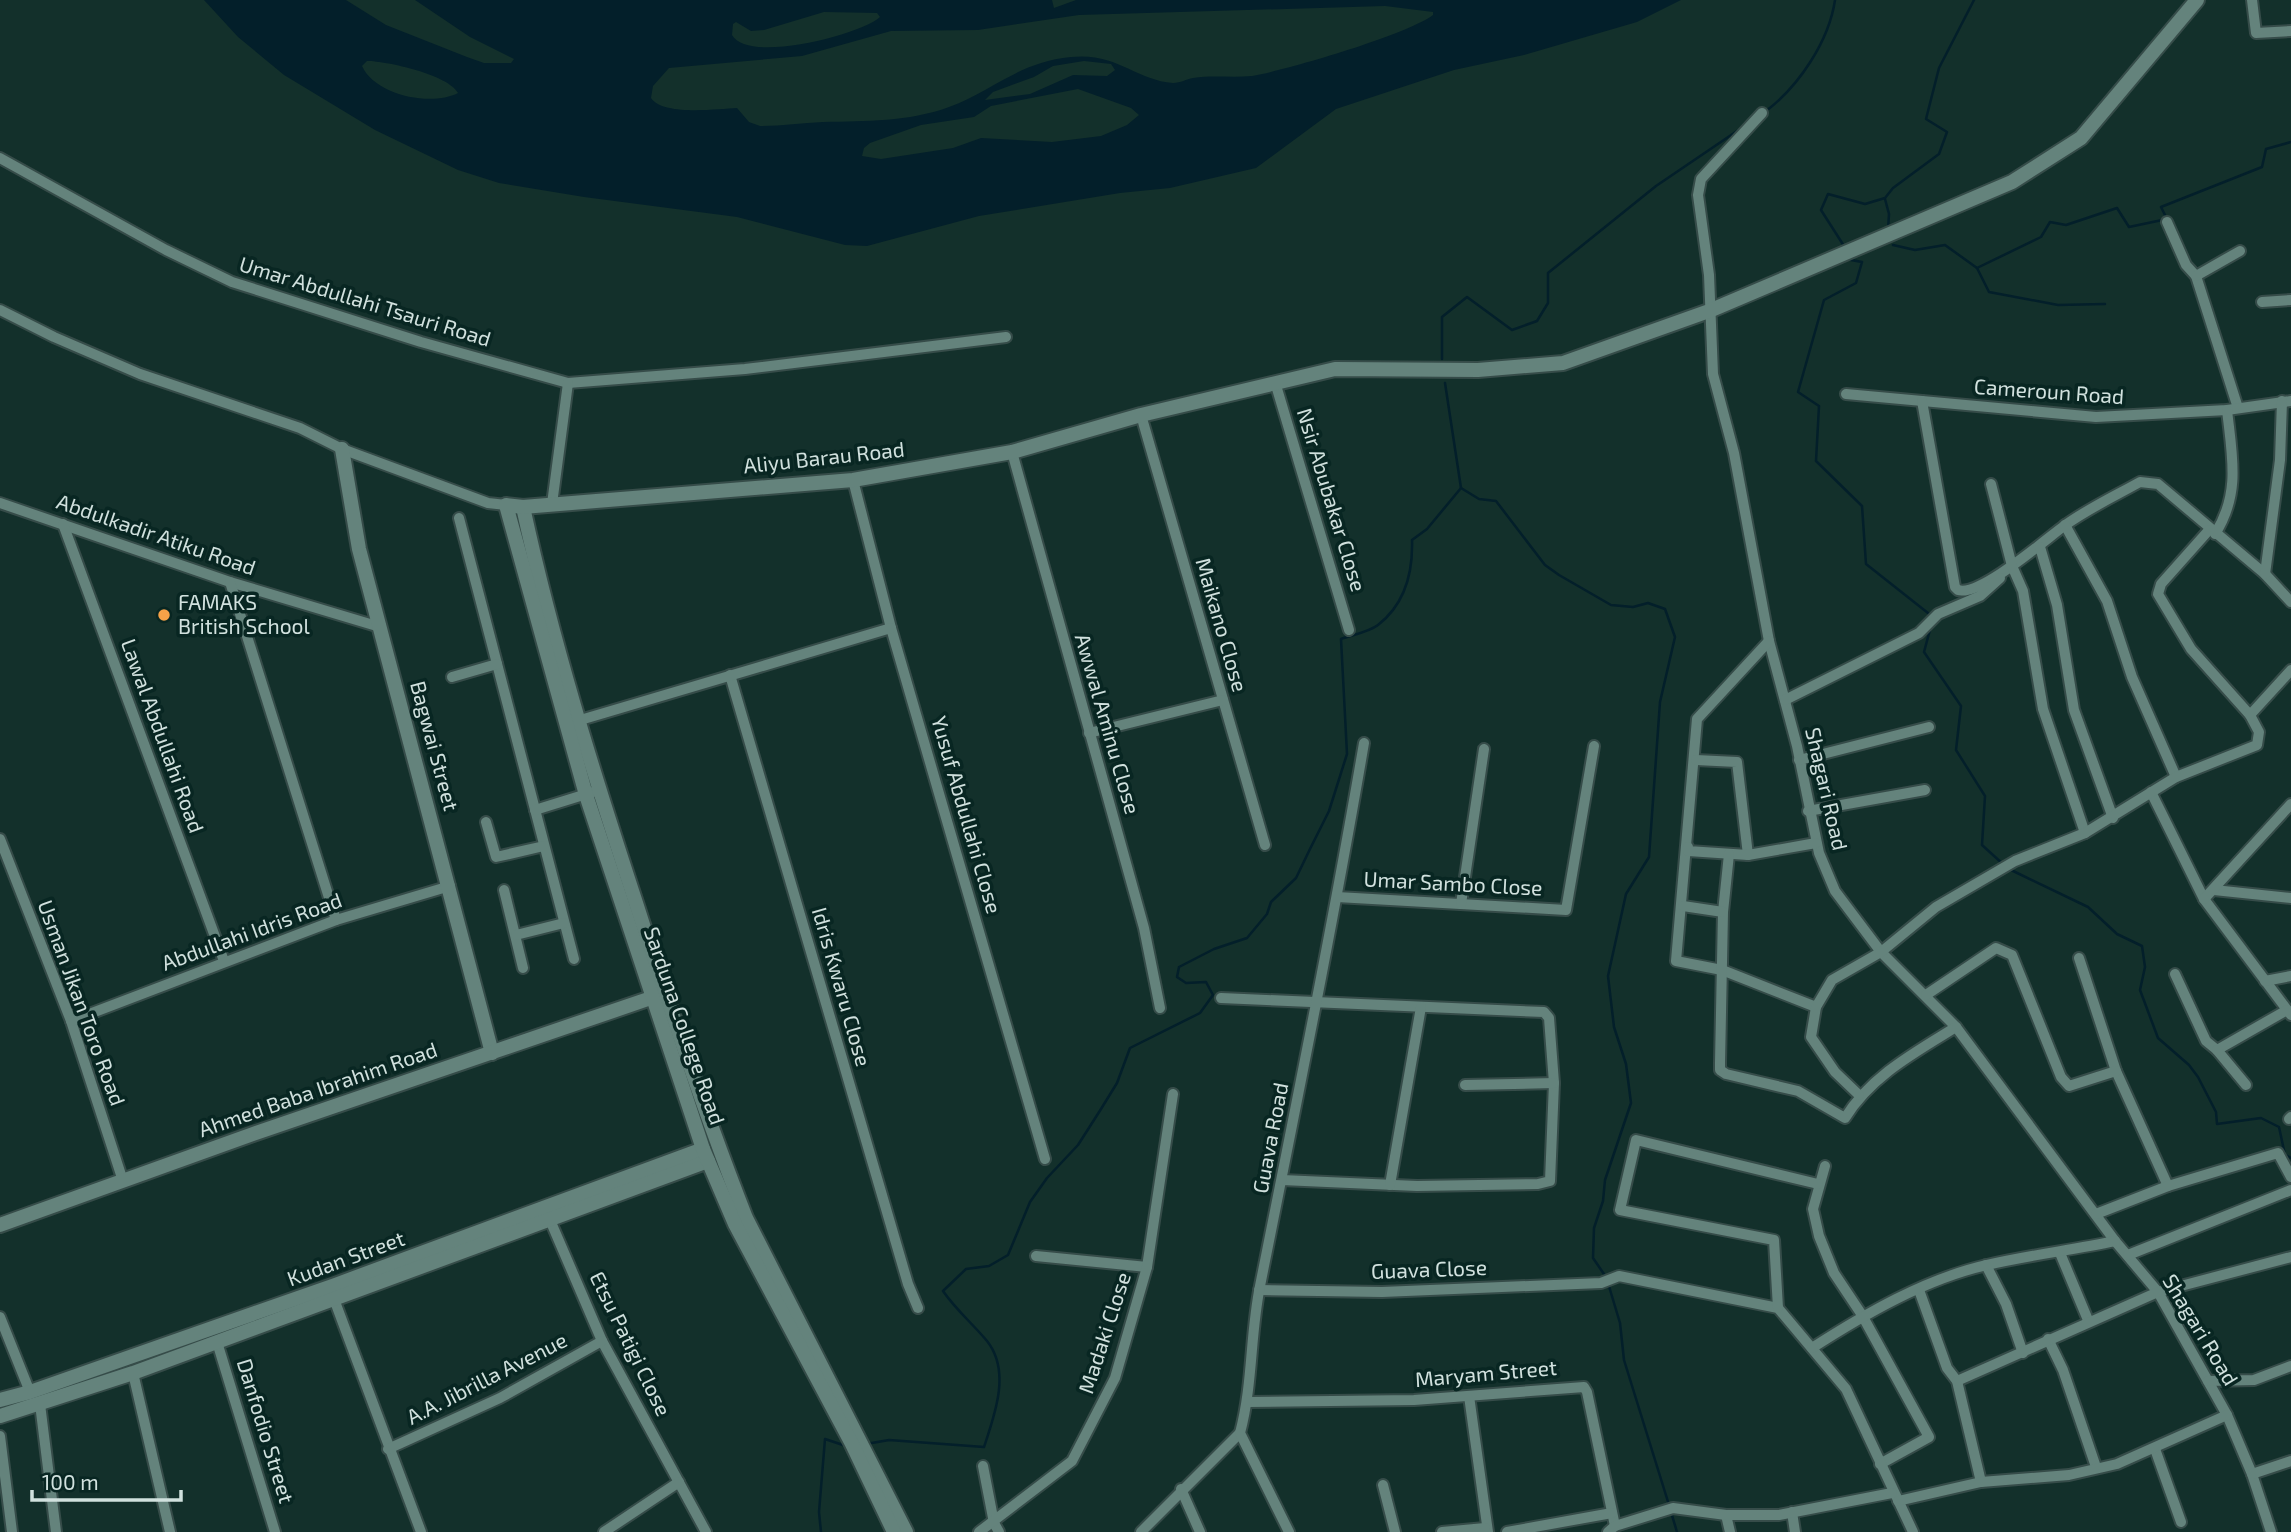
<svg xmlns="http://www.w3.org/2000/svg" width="2291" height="1532" viewBox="0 0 2291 1532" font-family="'Exo 2',sans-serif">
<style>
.water{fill:#031f2a;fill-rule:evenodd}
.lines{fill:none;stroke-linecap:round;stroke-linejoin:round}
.stream{stroke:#031f2a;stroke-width:2.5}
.minor-casing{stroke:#364c49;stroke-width:14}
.tertiary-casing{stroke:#364c49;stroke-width:18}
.minor{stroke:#64837c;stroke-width:10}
.tertiary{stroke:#64837c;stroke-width:14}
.poi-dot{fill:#f6a248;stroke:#082622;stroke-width:2.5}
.labels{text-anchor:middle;stroke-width:7;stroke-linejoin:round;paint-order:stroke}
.street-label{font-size:21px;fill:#d1e1de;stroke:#082622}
.poi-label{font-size:21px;fill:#d1e1de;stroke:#082622;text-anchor:start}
</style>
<rect width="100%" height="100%" fill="#13302b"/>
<!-- water -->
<path class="water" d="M 204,0 L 346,0 L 386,25 L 467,57 L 484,63 L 511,63 L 514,59 L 470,37 L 415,0 L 1052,0 L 1054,8 L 1076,0 L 1681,0 L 1637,22 L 1524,55 L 1454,70 L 1336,109 L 1256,168 L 1170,188 L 1120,193 L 979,216 L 867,246 L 845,245 L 737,217 L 584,197 L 499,183 L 458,170 L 375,130 L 284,75 L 238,37 ZM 1385,6 L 1433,12 L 1433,15 C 1406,35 1287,70 1252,76 C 1232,78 1212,75 1193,78 C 1186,79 1181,83 1173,83 C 1136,80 1116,52 1071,57 C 1019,62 994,90 949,107 C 908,122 866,121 823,122 C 802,123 781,126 760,126 L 749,122 L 737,108 C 716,109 663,116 651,98 L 653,86 L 669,68 L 802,56 L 891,31 L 978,30 L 1079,15 ZM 824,12 L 877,13 L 880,17 C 860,35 748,64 732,35 L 733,24 L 736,22 L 751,31 L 764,30 ZM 367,61 C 387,61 449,75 458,93 C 431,107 375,95 362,66 ZM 1084,61 L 1111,64 L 1115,70 L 1107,76 L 1073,75 L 1030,94 L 985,100 L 993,92 L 1034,77 L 1053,66 ZM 1078,89 L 1131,108 L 1139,115 L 1127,125 L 1101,136 L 1052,142 L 981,138 L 953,148 L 881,159 L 862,156 L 864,148 L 870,143 L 921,125 L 974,117 L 991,106 Z"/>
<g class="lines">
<!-- stream -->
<g class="stream">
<path d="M 1766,111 C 1799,86 1829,41 1835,0"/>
<path d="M 1885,199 L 1889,214 L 1888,230"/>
<path d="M 1893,245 L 1915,250 L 1945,245 L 1977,268 L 1989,292 L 2058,305 L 2105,304"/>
<path d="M 1844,246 L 1821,210 L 1828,194 L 1865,204 L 1885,198 L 1893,188 L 1939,154 L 1947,132 L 1926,119 L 1939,68 L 1974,0"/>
<path d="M 1851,260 L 1862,262 L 1856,283 L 1824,300 L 1798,392 L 1819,406 L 1816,461 L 1862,506 L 1866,564 L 1933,617"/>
<path d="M 1977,268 L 2041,237 L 2050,222 L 2066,225 L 2117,208 L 2129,227 L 2167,219 L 2161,207 L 2262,167 L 2266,149 L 2291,142"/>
<path d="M 1442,359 L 1442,317 L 1467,297 L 1512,330 L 1537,321 L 1548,303 L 1548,273 L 1656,186 L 1740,129"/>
<path d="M 1461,488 L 1479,499 L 1496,501 L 1545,565 L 1559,575 L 1611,605 L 1633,607 L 1648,603 L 1665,609 L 1675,637 L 1660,702 L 1649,857 L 1626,894 L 1608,976 L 1614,1027 L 1626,1064 L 1631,1103 L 1605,1180 L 1603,1201 L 1594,1228 L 1593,1258 L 1606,1277"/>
<path d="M 1931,626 L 1924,652 L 1961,706 L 1956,750 L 1985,796 L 1982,845 L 2004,865"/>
<path d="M 2009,869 L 2088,907 L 2117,934 L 2142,946 L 2145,967 L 2140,990 L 2158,1038 L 2189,1065 L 2198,1077 L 2216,1112 L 2217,1124 L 2261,1118 L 2279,1127 L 2285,1155 L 2291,1158"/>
<path d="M 1608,1283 L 1620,1323 L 1624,1360 L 1669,1505"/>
<path d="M 866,1444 L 889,1440 L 984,1447 C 995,1414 1011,1371 987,1341 C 973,1324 956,1310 943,1291 L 966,1269 L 989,1266 L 1008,1255 L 1030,1202 L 1047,1178 L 1078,1145 L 1101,1109 L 1117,1083 L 1130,1048 L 1200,1013 L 1213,995 L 1206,982 L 1186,983 L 1177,977 L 1179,967 L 1214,949 L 1247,938 L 1267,914 L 1271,902 L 1296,878 L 1310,849 L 1329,811 L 1347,754 L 1341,639 C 1352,635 1369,632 1378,625 C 1405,604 1413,572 1412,540 L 1427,529 L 1461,488 L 1445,383"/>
<path d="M 1671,1512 L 1677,1532"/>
<path d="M 821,1532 L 819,1512 L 825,1439 L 846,1446"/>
</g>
<!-- minor casing -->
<g class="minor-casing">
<g id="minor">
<path d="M 2252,0 L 2256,33 L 2291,31"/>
<path d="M 1762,113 L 1701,179 L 1698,195 L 1709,275 L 1713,374 L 1734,453 L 1769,641 L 1797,746 L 1819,853 L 1835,891 L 1881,952 L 1956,1027 L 2115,1241 L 2158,1292 L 2227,1415 L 2252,1474 L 2271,1532"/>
<path d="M 0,158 L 166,250 L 232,282 L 421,342 L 568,383 L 745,369 L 1006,337"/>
<path d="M 2167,222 L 2186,265 L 2196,276 L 2238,408"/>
<path d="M 2196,276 L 2240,251"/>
<path d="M 2262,302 L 2291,300"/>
<path d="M 0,310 L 54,337 L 140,374 L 300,428 L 342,449 L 488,503 L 506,505"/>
<path d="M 1275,382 L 1349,630"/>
<path d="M 1846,394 L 2096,417 L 2227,410 L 2291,401"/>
<path d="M 1922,401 L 1955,587 L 1958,590 C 1980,597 2046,539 2064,526 C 2087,509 2115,496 2140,482 L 2158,484 L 2265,574 L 2291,602"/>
<path d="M 1141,415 L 1265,845"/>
<path d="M 1012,452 L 1144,928 L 1160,1008"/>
<path d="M 853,480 L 891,628 L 1045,1159"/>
<path d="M 1991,484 L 2012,566 L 2023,591 L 2043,709 L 2085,833"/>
<path d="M 0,503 L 230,582 L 380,627"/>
<path d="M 552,504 L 568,383"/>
<path d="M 459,518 L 574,959"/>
<path d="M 63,524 L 224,961"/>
<path d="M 2065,525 L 2107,601 L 2132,677 L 2176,777"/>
<path d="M 2209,530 L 2161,584 L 2158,594 L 2191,649 L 2250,715"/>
<path d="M 2215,534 C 2241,493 2232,456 2227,410"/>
<path d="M 2040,547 L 2057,605 L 2074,710 L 2113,818"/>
<path d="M 2265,574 L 2280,460 L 2282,401"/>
<path d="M 230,582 L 336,920"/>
<path d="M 1769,641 L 1697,719 L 1676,961 L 1722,970 L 1816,1007"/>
<path d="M 730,675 L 908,1284 L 918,1308"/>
<path d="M 452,677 L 497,664"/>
<path d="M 1785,700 L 1919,633 L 1938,614 L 1980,596 L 2000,578"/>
<path d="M 577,721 L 891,628"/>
<path d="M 1089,733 L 1223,700"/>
<path d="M 1696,760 L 1737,762 L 1748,855"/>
<path d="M 1799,760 L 1929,727"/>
<path d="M 2151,792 L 2204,899 L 2291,1015"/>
<path d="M 535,810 L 593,792"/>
<path d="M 1808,811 L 1925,790"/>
<path d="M 486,822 L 496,857 L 544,846"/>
<path d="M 0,839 L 71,1021 L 123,1181"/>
<path d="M 1688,847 L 1688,851 L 1748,855 L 1816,843"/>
<path d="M 1729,854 L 1723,912 L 1720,1063 L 1720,1070 L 1726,1074 L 1798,1091 L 1845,1118 C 1871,1076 1914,1053 1956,1027"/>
<path d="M 504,890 L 523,968"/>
<path d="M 2214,890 L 2291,898"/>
<path d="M 1337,897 L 1566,910 L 1594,746"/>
<path d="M 2204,899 L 2291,804"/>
<path d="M 1461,904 L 1484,749"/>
<path d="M 1683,906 L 1723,912"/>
<path d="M 516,935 L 564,923"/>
<path d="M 2079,958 L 2116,1071 L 2168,1186"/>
<path d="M 2175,974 L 2206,1041 L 2217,1050 L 2287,1010"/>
<path d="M 2265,981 L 2291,976"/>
<path d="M 1926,995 L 1996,948 L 2012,955 L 2061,1077 L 2069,1086 L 2116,1071"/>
<path d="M 1221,998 L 1544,1012 L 1549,1018 L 1554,1083 L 1550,1181 L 1538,1184 L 1417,1186 L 1282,1180"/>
<path d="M 71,1021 L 336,920 L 450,886"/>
<path d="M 2217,1050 L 2246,1085"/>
<path d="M 1465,1085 L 1554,1083"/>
<path d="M 1859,1095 L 1835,1072 L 1811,1037 L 1816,1007 L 1832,980 L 1881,952 L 1936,907 L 2015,861 L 2085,833 L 2176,777 L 2257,745 L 2259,732 L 2250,715 L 2291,670"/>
<path d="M 2289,1119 L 2291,1117"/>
<path d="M 1825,1166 L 1813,1209 L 1819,1236 L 1834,1273 L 1862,1315 L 1929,1437 L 1880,1464"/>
<path d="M 1390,1185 L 1421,1007"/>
<path d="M 2096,1214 L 2168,1186 L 2278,1153 L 2291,1177"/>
<path d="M 550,1220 L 602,1341 L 706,1532"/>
<path d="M 2060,1253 L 2088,1320"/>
<path d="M 2128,1255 L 2291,1190"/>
<path d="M 1036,1256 L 1147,1267"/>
<path d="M 1986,1265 L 2006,1304 L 2023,1353"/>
<path d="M 1259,1290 L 1382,1292 L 1601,1283 L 1619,1276 L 1778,1308 L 1846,1389 L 1913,1532"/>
<path d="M 1919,1290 L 1947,1368 L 1957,1381 L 1981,1482"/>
<path d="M 334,1299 L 421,1532"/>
<path d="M 1778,1308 L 1774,1240 L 1620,1210 L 1636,1140 L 1818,1184"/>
<path d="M 0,1317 L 30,1392"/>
<path d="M 2048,1339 L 2063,1370 L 2096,1467"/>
<path d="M 217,1342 L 275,1532"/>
<path d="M 1812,1348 C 1865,1314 1925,1279 1987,1265 C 2030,1255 2073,1250 2115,1241"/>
<path d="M 133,1373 L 170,1532"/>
<path d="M 1957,1381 L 2158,1292 L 2291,1257"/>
<path d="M 2208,1381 L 2254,1380 L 2291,1366"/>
<path d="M 1469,1396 L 1488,1532"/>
<path d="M 1248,1402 L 1414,1400 L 1584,1387 L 1587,1392 L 1615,1526"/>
<path d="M 40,1404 L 56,1532"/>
<path d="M 0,1436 L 12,1532"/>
<path d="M 388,1449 L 500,1398 L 602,1341"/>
<path d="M 2155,1449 L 2181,1522"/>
<path d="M 983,1466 L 994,1523 L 999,1532"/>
<path d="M 2252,1474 L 2291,1461"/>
<path d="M 1383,1485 L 1395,1532"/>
<path d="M 1181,1489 L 1200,1532"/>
<path d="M 1898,1501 L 1981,1482 L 2069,1475 L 2117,1464 L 2227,1415"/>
<path d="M 1792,1512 L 1795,1532"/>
<path d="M 1726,1515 L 1730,1532"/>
<path d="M 604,1532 L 679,1482"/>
<path d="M 979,1532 L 1072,1461 L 1115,1378 L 1147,1267 L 1173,1094"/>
<path d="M 1141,1532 L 1240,1433"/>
<path d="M 1289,1532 L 1240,1433 C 1253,1384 1250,1335 1260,1286 C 1296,1105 1333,924 1364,743"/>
<path d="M 1442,1532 L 1485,1528"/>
<path d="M 1507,1532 L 1612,1513"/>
<path d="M 1608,1532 L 1615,1526 L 1673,1508 L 1726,1515 L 1779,1515 L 1892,1493"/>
</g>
</g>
<!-- tertiary casing -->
<g class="tertiary-casing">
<g id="tertiary">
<path d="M 342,449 L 359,549 L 492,1053"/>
<path d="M 523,507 C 552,641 593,772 636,903 C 670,1009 705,1114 746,1218 L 906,1532"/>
<path d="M 0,1225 L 253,1134 L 651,998"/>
<path d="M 0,1400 L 30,1392 L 335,1285 L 703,1149"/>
<path d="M 0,1416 L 133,1373 L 708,1161"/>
<path d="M 894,1532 L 852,1444 L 735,1224 L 703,1149 L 586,795 L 506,505 L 523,507 L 853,480 L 1012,452 L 1141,415 L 1335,369 L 1478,370 L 1563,363 L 1709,311 L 2012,182 L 2081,138 L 2197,0"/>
</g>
</g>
<!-- minor -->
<use href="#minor" class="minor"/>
<!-- tertiary -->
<use href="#tertiary" class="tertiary"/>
</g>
<!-- markers -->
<circle class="poi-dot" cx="164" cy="615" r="7"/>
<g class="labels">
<!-- street labels -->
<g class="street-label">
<text transform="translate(365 302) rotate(17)" y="7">Umar Abdullahi Tsauri Road</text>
<text transform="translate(2049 392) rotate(4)" y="7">Cameroun Road</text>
<text transform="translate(824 458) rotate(-6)" y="7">Aliyu Barau Road</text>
<text transform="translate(1331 500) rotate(73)" y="7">Nsir Abubakar Close</text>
<text transform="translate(156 535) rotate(19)" y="7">Abdulkadir Atiku Road</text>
<text transform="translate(1221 625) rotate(74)" y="7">Maikano Close</text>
<text transform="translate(1107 724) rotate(74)" y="7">Awwal Aminu Close</text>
<text transform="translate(162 736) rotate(70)" y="7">Lawal Abdullahi Road</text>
<text transform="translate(434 746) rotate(75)" y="7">Bagwai Street</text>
<text transform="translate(1826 789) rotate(77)" y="7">Shagari Road</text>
<text transform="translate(966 815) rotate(74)" y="7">Yusuf Abdullahi Close</text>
<text transform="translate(1453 884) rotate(3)" y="7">Umar Sambo Close</text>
<text transform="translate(252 932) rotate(-20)" y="7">Abdullahi Idris Road</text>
<text transform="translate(841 987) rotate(74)" y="7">Idris Kwaru Close</text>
<text transform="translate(81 1003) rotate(70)" y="7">Usman Jikan Toro Road</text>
<text transform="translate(684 1026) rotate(71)" y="7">Sarduna College Road</text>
<text transform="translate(318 1090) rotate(-19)" y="7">Ahmed Baba Ibrahim Road</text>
<text transform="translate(1271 1138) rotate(-79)" y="7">Guava Road</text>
<text transform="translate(346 1259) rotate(-20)" y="7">Kudan Street</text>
<text transform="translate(1429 1270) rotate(-2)" y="7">Guava Close</text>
<text transform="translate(2200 1330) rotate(59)" y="7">Shagari Road</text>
<text transform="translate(1105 1333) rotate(-72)" y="7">Madaki Close</text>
<text transform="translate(630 1344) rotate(64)" y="7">Etsu Patigi Close</text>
<text transform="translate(1486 1374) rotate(-5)" y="7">Maryam Street</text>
<text transform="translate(487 1379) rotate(-27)" y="7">A.A. Jibrilla Avenue</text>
<text transform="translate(265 1431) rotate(73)" y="7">Danfodio Street</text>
</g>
<!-- poi labels -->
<g class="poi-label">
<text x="178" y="610">FAMAKS<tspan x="178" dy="24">British School</tspan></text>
</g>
</g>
<!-- scale -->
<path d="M32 1490v10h149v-10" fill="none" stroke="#d1e1de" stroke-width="3.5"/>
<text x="42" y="1490" font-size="21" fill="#d1e1de" stroke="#082622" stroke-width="5" paint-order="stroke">100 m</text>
</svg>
